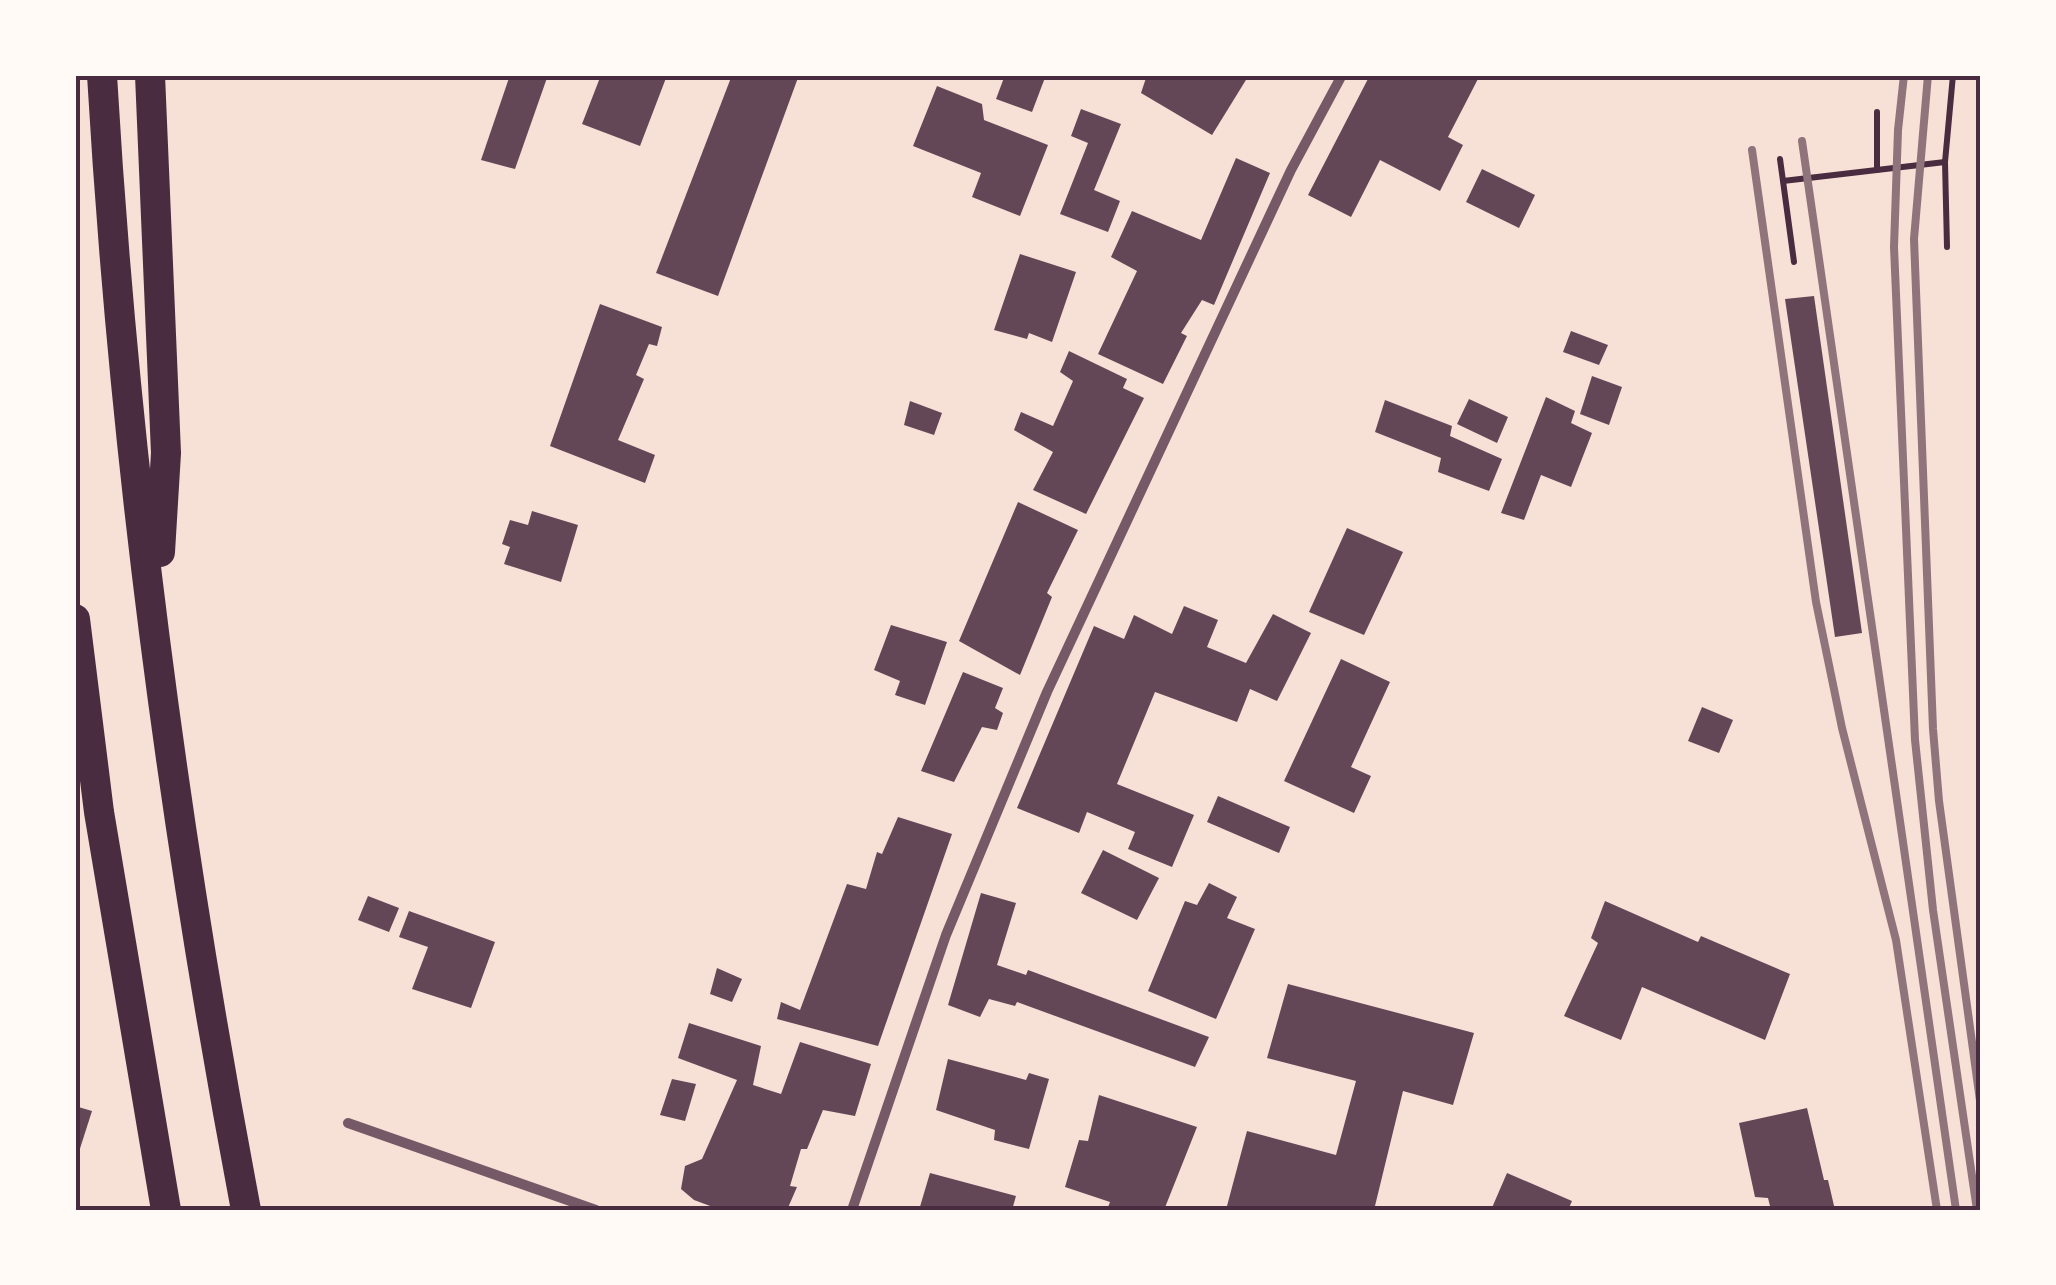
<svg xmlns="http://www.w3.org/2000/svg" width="2056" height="1285" viewBox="0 0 2056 1285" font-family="'PT Sans Narrow',sans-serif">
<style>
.building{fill:#644757}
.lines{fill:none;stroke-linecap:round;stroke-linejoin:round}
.path{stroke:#4a2c40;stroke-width:6}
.minor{stroke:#755966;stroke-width:10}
.motorway{stroke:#4a2c40;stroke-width:30}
.rail{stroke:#8f747c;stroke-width:8}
.neatline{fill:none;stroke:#4a2c40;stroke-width:4}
</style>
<rect width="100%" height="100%" fill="#f7e1d7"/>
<!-- building -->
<g class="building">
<path d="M 510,75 L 548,75 L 515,169 L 481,160 Z"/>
<path d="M 601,75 L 675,75 L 673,80 L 666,78 L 640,146 L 582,124 Z"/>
<path d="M 732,75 L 799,75 L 718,296 L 656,273 Z"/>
<path d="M 1005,75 L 1046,75 L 1032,112 L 996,99 Z"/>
<path d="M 1147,75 L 1249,75 L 1212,135 L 1141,93 Z"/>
<path d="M 1370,75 L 1480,75 L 1448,137 L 1463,145 L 1440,191 L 1380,160 L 1351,217 L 1308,195 Z"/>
<path d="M 937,86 L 982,104 L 984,120 L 1048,145 L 1020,216 L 972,197 L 981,173 L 913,146 Z"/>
<path d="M 1081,109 L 1121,124 L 1094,190 L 1120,201 L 1108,232 L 1060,214 L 1088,143 L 1071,136 Z"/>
<path d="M 1236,158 L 1270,173 L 1214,305 L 1202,300 L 1181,333 L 1187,336 L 1163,384 L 1098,354 L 1137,271 L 1111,257 L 1132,211 L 1201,240 Z"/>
<path d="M 1482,169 L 1535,195 L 1519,228 L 1466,202 Z"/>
<path d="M 1020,254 L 1076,272 L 1052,342 L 1029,333 L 1027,339 L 994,330 Z"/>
<path d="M 1814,296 L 1862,633 L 1835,637 L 1785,299 Z"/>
<path d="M 600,304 L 662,327 L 657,346 L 649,344 L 636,375 L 644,379 L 618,440 L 655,455 L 645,483 L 550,446 Z"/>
<path d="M 1571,331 L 1608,345 L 1599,365 L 1563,352 Z"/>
<path d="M 1069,351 L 1127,379 L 1123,388 L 1144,398 L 1086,514 L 1033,490 L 1053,452 L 1014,430 L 1021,412 L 1053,426 L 1073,381 L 1060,372 Z"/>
<path d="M 1592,376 L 1622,387 L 1609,425 L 1580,414 Z"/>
<path d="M 1546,397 L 1575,411 L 1571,423 L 1592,433 L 1571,487 L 1541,475 L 1524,520 L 1501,513 Z"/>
<path d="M 1469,399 L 1508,417 L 1497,443 L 1457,424 Z"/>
<path d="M 1385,400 L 1452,426 L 1450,436 L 1502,459 L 1489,491 L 1438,472 L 1441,458 L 1375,432 Z"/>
<path d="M 910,401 L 942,413 L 934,435 L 904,425 Z"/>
<path d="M 1018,502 L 1078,530 L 1047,593 L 1052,597 L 1020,675 L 959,641 Z"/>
<path d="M 532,511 L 578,525 L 561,582 L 504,564 L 510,547 L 502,544 L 510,520 L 528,525 Z"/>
<path d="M 1347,528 L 1403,552 L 1364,635 L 1309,612 Z"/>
<path d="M 1184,606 L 1218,620 L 1207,647 L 1246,663 L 1273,614 L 1311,633 L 1277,701 L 1250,689 L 1237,722 L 1155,692 L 1117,784 L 1194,815 L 1172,867 L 1128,849 L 1135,832 L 1087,812 L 1079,833 L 1017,808 L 1094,626 L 1124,639 L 1134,615 L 1172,634 Z"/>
<path d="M 891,625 L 947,642 L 925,705 L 895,695 L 900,681 L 874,670 Z"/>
<path d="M 1341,659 L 1390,682 L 1351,767 L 1371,776 L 1354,813 L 1284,781 Z"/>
<path d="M 963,672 L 1003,688 L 995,708 L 1003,713 L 997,730 L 982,727 L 954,782 L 921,771 Z"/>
<path d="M 1702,707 L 1733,720 L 1719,753 L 1688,741 Z"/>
<path d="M 1218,796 L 1290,827 L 1279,853 L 1207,822 Z"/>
<path d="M 898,817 L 952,834 L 878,1046 L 777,1019 L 781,1002 L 800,1010 L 847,884 L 866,889 L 877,852 L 882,854 Z"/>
<path d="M 1103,850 L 1159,878 L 1137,920 L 1081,893 Z"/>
<path d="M 1209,883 L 1237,897 L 1227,918 L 1255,929 L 1216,1019 L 1148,991 L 1185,901 L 1197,905 Z"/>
<path d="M 981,893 L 1016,903 L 997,965 L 1026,975 L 1028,970 L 1209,1037 L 1195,1067 L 1017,1002 L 1015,1006 L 989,999 L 980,1017 L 948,1005 Z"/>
<path d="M 368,896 L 399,908 L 389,932 L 358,920 Z"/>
<path d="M 1605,901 L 1698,942 L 1701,936 L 1790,974 L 1765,1040 L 1642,987 L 1621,1040 L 1564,1016 L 1598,943 L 1591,938 Z"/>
<path d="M 409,911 L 495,942 L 471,1008 L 412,989 L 428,947 L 399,937 Z"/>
<path d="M 717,968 L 742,979 L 732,1002 L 710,994 Z"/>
<path d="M 1288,984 L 1474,1033 L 1453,1105 L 1403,1091 L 1374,1210 L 1243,1210 L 1227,1206 L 1247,1131 L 1336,1155 L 1356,1081 L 1267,1058 Z"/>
<path d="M 689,1023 L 761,1046 L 753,1085 L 781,1094 L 800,1042 L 871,1064 L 855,1116 L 823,1110 L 807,1149 L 801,1149 L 790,1186 L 797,1187 L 787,1210 L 721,1210 L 694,1200 L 681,1189 L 685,1166 L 702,1159 L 737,1080 L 678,1058 Z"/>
<path d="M 948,1059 L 1026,1080 L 1029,1073 L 1049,1079 L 1029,1149 L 994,1140 L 995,1130 L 936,1110 Z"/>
<path d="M 672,1079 L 696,1084 L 685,1121 L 660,1115 Z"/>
<path d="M 1099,1095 L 1197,1127 L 1164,1210 L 1107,1210 L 1110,1202 L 1065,1187 L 1079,1140 L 1088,1141 Z"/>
<path d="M 75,1106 L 92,1111 L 76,1161 L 75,1161 Z"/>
<path d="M 1807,1108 L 1824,1180 L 1828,1180 L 1835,1210 L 1771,1210 L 1768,1198 L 1755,1197 L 1739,1123 Z"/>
<path d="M 930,1173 L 1016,1196 L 1012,1210 L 919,1210 Z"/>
<path d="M 1507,1173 L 1572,1201 L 1568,1210 L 1491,1210 Z"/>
</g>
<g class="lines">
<!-- path -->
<g class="path">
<path d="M 1780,159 L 1794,262"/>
<path d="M 1877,170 L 1877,112"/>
<path d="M 1783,181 L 1945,162"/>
<path d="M 1947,247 L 1945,162 L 1953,75"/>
</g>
<!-- minor -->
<g class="minor">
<path d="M 348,1123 L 596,1210"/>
<path d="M 852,1210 L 946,935 L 1047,692 L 1291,170 L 1342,75"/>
</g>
<!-- motorway -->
<g class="motorway">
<path d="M 102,75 C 124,455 175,836 246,1210"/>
<path d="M 150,75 L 166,453 L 160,552"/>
<path d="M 75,619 L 99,812 L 166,1210"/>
</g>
<!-- rail -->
<g class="rail">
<path d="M 1904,75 L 1898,130 L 1894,247 L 1915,740 L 1933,910 L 1977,1210"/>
<path d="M 1928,75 L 1914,239 L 1933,729 L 1939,801 L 1981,1108"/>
<path d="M 1802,141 L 1956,1210"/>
<path d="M 1752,150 L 1816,602 L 1842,728 L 1896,940 L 1937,1210"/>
</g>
</g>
<!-- border -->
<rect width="2056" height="1285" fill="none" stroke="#fffaf5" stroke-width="155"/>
<rect x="78" y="78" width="1900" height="1130" class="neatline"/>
</svg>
